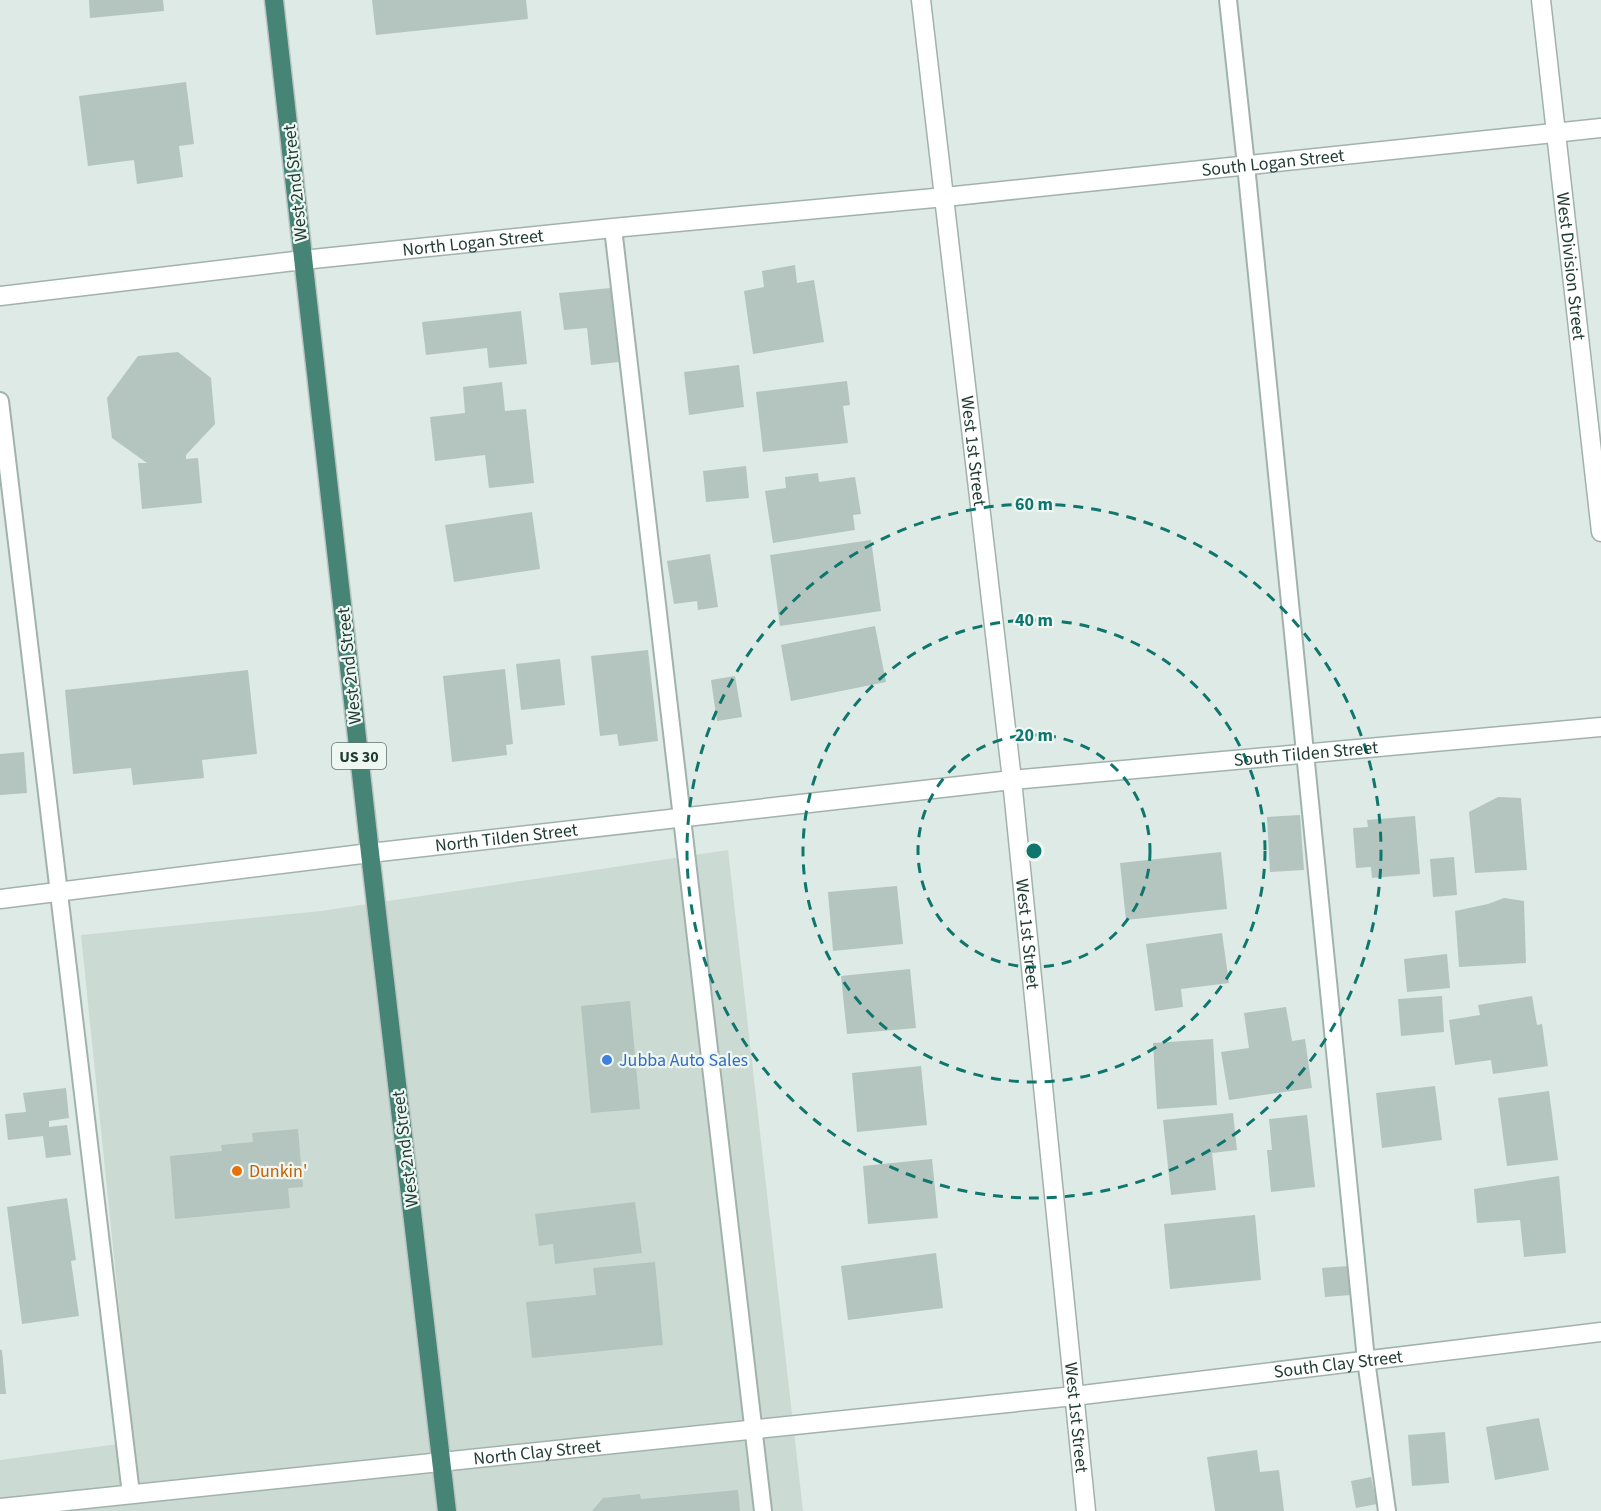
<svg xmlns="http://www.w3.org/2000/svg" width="1601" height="1511" viewBox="0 0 1601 1511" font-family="'Source Sans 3',sans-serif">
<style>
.built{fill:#ccdad4}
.building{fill:#b3c5be}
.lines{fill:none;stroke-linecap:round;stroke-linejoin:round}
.service-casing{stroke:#a1b2ac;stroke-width:20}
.minor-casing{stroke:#a1b2ac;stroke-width:21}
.trunk-casing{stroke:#bcc4c2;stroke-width:21}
.service{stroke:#fff;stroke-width:16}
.minor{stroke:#fff;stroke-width:18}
.trunk{stroke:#468476;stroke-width:18}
.ring{fill:none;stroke:#0f766e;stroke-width:3;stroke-dasharray:10 8}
.shop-dot{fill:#3f7fe0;stroke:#eef7f2;stroke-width:2}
.food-dot{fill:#e8710a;stroke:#eef7f2;stroke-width:2}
.labels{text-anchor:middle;stroke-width:4.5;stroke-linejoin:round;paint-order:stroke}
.shield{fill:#eef7f2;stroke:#5d736c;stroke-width:1.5}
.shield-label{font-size:16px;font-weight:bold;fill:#1f3a33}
.street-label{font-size:18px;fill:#1f3a33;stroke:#eef7f2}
.shop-label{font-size:18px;fill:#366cbe;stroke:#eef7f2;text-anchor:start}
.food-label{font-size:18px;fill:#c56008;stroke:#eef7f2;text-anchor:start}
.centre{fill:#0f766e;stroke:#eef7f2;stroke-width:3}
.ring-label{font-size:18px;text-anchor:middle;font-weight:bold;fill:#0f766e;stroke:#eef7f2;stroke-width:4.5;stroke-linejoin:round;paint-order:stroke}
</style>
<rect width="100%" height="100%" fill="#deeae5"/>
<!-- built -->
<path class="built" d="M 728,850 L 803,1511 L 0,1511 L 0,1460 L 133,1442 L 81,935 L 321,911 Z"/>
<!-- building -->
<g class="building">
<path d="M 89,0 L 163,0 L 164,11 L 90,18 Z"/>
<path d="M 372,0 L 526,0 L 528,19 L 376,35 Z"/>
<path d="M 186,82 L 194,144 L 179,146 L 183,177 L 137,184 L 134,160 L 88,166 L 79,96 Z"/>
<path d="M 795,265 L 797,283 L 814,280 L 824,342 L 753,354 L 744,291 L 764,287 L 762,271 Z"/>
<path d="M 611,288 L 619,362 L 591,365 L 587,328 L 564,330 L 559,293 Z"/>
<path d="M 521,311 L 527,364 L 489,368 L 487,348 L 426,355 L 422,322 Z"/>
<path d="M 178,352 L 211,378 L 215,424 L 186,455 L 186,459 L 198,458 L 202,503 L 142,509 L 138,463 L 147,463 L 112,438 L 107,398 L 138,356 Z"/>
<path d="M 739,365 L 744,407 L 689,415 L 684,372 Z"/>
<path d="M 847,381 L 850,405 L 843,406 L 848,443 L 763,452 L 756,392 Z"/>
<path d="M 502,382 L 505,411 L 526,409 L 534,483 L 489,488 L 485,455 L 435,461 L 430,417 L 465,413 L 463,387 Z"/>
<path d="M 746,466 L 749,498 L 706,502 L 703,471 Z"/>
<path d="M 818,473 L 819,482 L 855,477 L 861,514 L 853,515 L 855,530 L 773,543 L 765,491 L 786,488 L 785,477 Z"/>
<path d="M 532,512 L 540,569 L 454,582 L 445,525 Z"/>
<path d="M 871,540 L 881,611 L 780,626 L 770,555 Z"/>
<path d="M 710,554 L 718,607 L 698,610 L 697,601 L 674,604 L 667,561 Z"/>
<path d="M 875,626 L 886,682 L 791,701 L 781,645 Z"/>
<path d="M 648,650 L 658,741 L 619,746 L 617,734 L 600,736 L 591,656 Z"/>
<path d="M 560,659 L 565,705 L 521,710 L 516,664 Z"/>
<path d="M 505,669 L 513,744 L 506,745 L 507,755 L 452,762 L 443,676 Z"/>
<path d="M 248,670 L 257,754 L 202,760 L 204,778 L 133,785 L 131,768 L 73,774 L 65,690 Z"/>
<path d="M 735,676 L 742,717 L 717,721 L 711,680 Z"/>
<path d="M 24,752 L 27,793 L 0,795 L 0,754 Z"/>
<path d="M 1498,797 L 1521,798 L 1527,870 L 1475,873 L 1469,812 Z"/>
<path d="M 1300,815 L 1304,870 L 1270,872 L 1267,817 Z"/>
<path d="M 1415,816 L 1420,874 L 1372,878 L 1371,867 L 1356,868 L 1353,828 L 1368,827 L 1367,820 Z"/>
<path d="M 1221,852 L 1227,909 L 1126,920 L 1120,863 Z"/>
<path d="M 1454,857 L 1457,895 L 1433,897 L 1430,859 Z"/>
<path d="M 897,886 L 903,944 L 833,951 L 828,892 Z"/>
<path d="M 1504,898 L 1524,901 L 1526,963 L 1459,967 L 1455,911 L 1488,904 Z"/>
<path d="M 1222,933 L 1229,983 L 1181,989 L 1183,1007 L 1155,1011 L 1146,944 Z"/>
<path d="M 1447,954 L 1450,988 L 1407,992 L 1404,959 Z"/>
<path d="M 910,969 L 916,1028 L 847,1034 L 841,976 Z"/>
<path d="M 1442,996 L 1444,1032 L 1401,1036 L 1398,999 Z"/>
<path d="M 1532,996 L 1537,1025 L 1542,1024 L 1548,1066 L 1493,1074 L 1491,1060 L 1455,1065 L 1449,1020 L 1480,1015 L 1478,1005 Z"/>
<path d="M 630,1001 L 640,1109 L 591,1113 L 581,1006 Z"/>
<path d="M 1286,1007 L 1292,1041 L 1305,1039 L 1312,1088 L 1229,1100 L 1221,1052 L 1249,1048 L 1244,1013 Z"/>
<path d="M 1213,1039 L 1217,1105 L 1157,1109 L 1153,1043 Z"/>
<path d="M 921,1066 L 927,1125 L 857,1132 L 852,1073 Z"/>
<path d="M 1435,1086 L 1442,1140 L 1382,1148 L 1376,1093 Z"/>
<path d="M 66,1088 L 69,1118 L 49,1121 L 49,1127 L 67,1125 L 71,1155 L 46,1158 L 43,1136 L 8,1140 L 5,1114 L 26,1112 L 23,1093 Z"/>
<path d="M 1549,1091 L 1558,1160 L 1507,1166 L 1498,1098 Z"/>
<path d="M 1233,1113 L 1237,1150 L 1212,1153 L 1216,1190 L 1171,1195 L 1163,1120 Z"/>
<path d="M 1307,1115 L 1315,1187 L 1271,1192 L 1267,1150 L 1272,1150 L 1269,1119 Z"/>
<path d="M 298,1129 L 303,1187 L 288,1188 L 290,1208 L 175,1219 L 170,1156 L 222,1151 L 221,1145 L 253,1142 L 252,1133 Z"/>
<path d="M 932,1159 L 938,1218 L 868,1224 L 863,1166 Z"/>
<path d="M 1559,1176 L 1566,1253 L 1524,1257 L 1520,1220 L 1477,1223 L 1474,1189 Z"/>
<path d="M 67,1198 L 76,1260 L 71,1261 L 79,1316 L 22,1324 L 7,1207 Z"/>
<path d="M 635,1202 L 642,1253 L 555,1264 L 553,1244 L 539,1246 L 535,1214 Z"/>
<path d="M 1255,1215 L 1261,1280 L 1170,1289 L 1164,1224 Z"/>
<path d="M 936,1253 L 943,1308 L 848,1320 L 841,1266 Z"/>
<path d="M 655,1262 L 663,1345 L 532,1358 L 526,1302 L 596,1295 L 593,1268 Z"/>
<path d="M 1349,1266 L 1351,1295 L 1325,1297 L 1322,1268 Z"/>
<path d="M 0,1350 L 2,1350 L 6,1394 L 0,1394 Z"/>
<path d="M 1539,1418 L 1549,1470 L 1495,1480 L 1486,1427 Z"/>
<path d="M 1445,1432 L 1449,1483 L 1412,1486 L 1408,1435 Z"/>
<path d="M 1257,1450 L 1260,1472 L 1279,1470 L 1284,1511 L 1215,1511 L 1207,1457 Z"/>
<path d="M 1371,1477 L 1377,1504 L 1356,1508 L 1351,1481 Z"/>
<path d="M 738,1490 L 740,1511 L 592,1511 L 603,1498 L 640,1494 L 641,1499 Z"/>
</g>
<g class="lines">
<!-- service casing -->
<g class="service-casing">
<g id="service">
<path d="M 1228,0 L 1246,165 L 1366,1360 L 1387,1511"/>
<path d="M 613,228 L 763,1511"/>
<path d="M 0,401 L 131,1494"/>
</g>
</g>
<!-- minor casing -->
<g class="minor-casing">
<g id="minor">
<path id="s1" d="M 921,0 L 1012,780 L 1086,1511"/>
<path id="s2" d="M 1541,0 L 1601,532"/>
<path id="s3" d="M 0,296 L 303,260 L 613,228 L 945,197 L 1601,128"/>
<path id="s4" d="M 0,899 L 370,853 L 1012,780 L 1601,727"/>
<path id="s5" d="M 0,1508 L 1074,1396 L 1601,1332"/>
</g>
</g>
<!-- trunk casing -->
<g class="trunk-casing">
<path id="trunk" d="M 274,0 L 370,853 L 447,1511"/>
</g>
<!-- service -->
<use href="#service" class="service"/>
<!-- minor -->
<use href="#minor" class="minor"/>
<!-- trunk -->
<use href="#trunk" class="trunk"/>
</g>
<!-- distance rings -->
<g class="ring">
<circle cx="1034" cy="851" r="116"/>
<circle cx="1034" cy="851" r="231"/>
<circle cx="1034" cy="851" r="347"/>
</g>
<!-- markers -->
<circle class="shop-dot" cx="607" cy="1060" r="6"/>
<circle class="food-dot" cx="237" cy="1171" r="6"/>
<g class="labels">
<!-- shield labels -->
<rect class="shield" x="332" y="743" width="54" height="26" rx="4.5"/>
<g class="shield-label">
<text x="359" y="762">US 30</text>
</g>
<!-- street labels -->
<g class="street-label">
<text dy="6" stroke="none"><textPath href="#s3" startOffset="1280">South Logan Street</textPath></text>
<text transform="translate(295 183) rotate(-96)" y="6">West 2nd Street</text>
<text dy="6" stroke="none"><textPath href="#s3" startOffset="476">North Logan Street</textPath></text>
<text dy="6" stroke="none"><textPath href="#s2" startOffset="268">West Division Street</textPath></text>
<text dy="6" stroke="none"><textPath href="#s1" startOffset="454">West 1st Street</textPath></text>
<text transform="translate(349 666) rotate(-96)" y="6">West 2nd Street</text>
<text dy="6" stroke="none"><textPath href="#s4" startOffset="1314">South Tilden Street</textPath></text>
<text dy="6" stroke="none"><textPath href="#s4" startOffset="510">North Tilden Street</textPath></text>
<text dy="6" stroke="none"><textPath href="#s1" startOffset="940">West 1st Street</textPath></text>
<text transform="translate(405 1149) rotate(-97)" y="6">West 2nd Street</text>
<text dy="6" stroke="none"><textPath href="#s5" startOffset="1346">South Clay Street</textPath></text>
<text dy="6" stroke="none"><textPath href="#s1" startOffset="1426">West 1st Street</textPath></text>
<text dy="6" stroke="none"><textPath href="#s5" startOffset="540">North Clay Street</textPath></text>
</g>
<!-- shop labels -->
<g class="shop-label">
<text x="619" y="1066">Jubba Auto Sales</text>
</g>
<!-- food labels -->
<g class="food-label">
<text x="249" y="1177">Dunkin'</text>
</g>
</g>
<circle cx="1034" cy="851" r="9" class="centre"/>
<g class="ring-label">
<text x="1034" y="510">60 m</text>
<text x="1034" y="626">40 m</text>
<text x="1034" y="741">20 m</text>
</g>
</svg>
